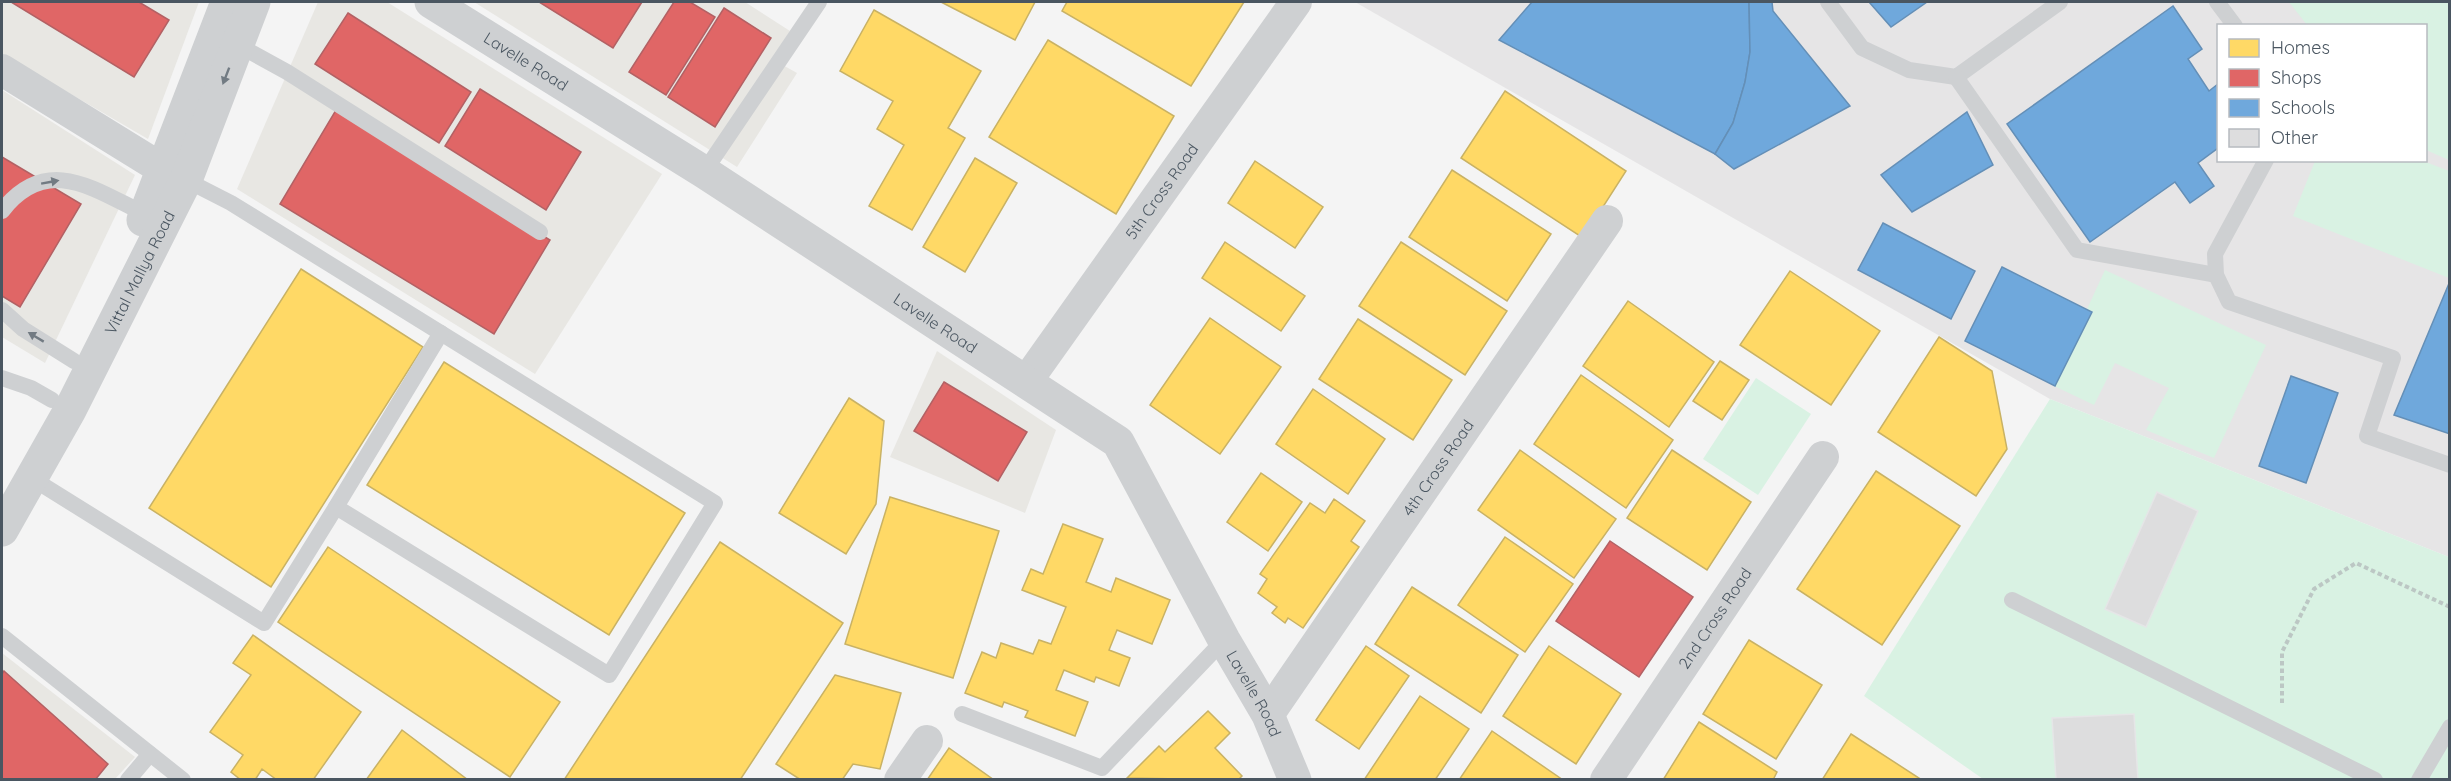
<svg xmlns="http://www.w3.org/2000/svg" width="2451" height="781" viewBox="0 0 2451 781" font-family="Quicksand,sans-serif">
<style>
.commercial{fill:#e8e7e3}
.education{fill:#e6e5e6;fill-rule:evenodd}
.green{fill:#d9f2e3}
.homes{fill:#ffd966;stroke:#c9b264;stroke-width:1.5}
.shops{fill:#e06666;stroke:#b36164;stroke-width:1.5}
.schools{fill:#6fa8dc;stroke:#648fb7;stroke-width:1.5}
.building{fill:#ddddde;stroke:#e5e6e7;stroke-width:1.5}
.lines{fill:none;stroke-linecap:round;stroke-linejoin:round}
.path{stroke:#bcc7c4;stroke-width:4;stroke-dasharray:4.5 3;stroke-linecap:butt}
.service{stroke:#ced0d2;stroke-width:16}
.minor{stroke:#ced0d2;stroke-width:32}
.tertiary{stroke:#ced0d2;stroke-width:33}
.oneway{fill:#727b83}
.labels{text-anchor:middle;stroke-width:6;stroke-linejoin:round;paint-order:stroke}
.street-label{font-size:16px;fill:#4a5661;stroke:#fff}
</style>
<rect width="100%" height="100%" fill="#f4f4f4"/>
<!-- commercial -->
<g class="commercial">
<path d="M 2,2 L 199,2 L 148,139 L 2,54 Z"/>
<path d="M 318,2 L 387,2 L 662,174 L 535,374 L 237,189 Z"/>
<path d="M 474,2 L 745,2 L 790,31 L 772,59 L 797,73 L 737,167 Z"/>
<path d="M 2,90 L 135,175 L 45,363 L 2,337 Z"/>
<path d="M 937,351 L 1056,430 L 1025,513 L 890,457 Z"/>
<path d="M 2,653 L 135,757 L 115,779 L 2,779 Z"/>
</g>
<!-- education -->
<path class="education" d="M 1355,2 L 2449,2 L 2449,557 L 2050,399 ZM 2218,26 L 2426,26 L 2426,160 L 2218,160 Z"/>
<!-- green -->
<g class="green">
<path d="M 2289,2 L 2449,2 L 2449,160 L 2426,150 L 2426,26 L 2307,25 Z"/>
<path d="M 2315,161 L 2423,161 L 2449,171 L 2449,278 L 2293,216 Z"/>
<path d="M 2105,270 L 2266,345 L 2214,458 L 2146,430 L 2169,388 L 2115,363 L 2094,405 L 2052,385 Z"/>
<path d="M 1756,378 L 1811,414 L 1758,495 L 1703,459 Z"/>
<path d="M 2050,399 L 2449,557 L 2449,779 L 1983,779 L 1864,696 Z"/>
</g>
<!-- homes -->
<g class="homes">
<path d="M 941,2 L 1035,2 L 1015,40 Z"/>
<path d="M 1067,2 L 1244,2 L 1191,86 L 1062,11 Z"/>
<path d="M 874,10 L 981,71 L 948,128 L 965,138 L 912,230 L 869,206 L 904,145 L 877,129 L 893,101 L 840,71 Z"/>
<path d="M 1048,40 L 1174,116 L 1116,214 L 989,137 Z"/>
<path d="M 1505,91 L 1626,171 L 1583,238 L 1461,158 Z"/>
<path d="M 975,158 L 1017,183 L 965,272 L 923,247 Z"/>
<path d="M 1255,161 L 1323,207 L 1295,248 L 1228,203 Z"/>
<path d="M 1452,170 L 1551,234 L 1507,301 L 1409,237 Z"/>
<path d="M 1225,242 L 1305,296 L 1281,331 L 1202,278 Z"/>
<path d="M 1401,242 L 1507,311 L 1465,375 L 1359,306 Z"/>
<path d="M 301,269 L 423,347 L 271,587 L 149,508 Z"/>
<path d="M 1790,271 L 1880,331 L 1831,405 L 1740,345 Z"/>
<path d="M 1628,301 L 1714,362 L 1669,427 L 1583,366 Z"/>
<path d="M 1210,318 L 1281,367 L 1220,454 L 1150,405 Z"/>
<path d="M 1358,319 L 1452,380 L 1413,440 L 1319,379 Z"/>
<path d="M 1939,337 L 1992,371 L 2007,449 L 1976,496 L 1878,432 Z"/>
<path d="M 1720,361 L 1749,380 L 1722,420 L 1693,401 Z"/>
<path d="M 444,362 L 685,513 L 609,635 L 367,485 Z"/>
<path d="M 1581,375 L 1673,440 L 1626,508 L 1534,444 Z"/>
<path d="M 1313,389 L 1385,439 L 1348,494 L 1276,444 Z"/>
<path d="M 849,398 L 884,421 L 876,504 L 846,554 L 779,513 Z"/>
<path d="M 1520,450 L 1616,519 L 1574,578 L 1478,510 Z"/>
<path d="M 1672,450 L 1751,502 L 1707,570 L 1627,518 Z"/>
<path d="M 1876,471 L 1960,526 L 1882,645 L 1797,589 Z"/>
<path d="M 1261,473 L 1302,502 L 1268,551 L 1227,522 Z"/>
<path d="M 890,497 L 999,531 L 953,678 L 845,644 Z"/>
<path d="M 1334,499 L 1365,521 L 1351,541 L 1359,547 L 1303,628 L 1288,618 L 1285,623 L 1272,613 L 1277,607 L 1258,593 L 1267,579 L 1260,574 L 1310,503 L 1325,513 Z"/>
<path d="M 1063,524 L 1103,539 L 1086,582 L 1111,592 L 1116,578 L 1170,600 L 1152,644 L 1117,630 L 1109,650 L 1130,658 L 1119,686 L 1096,677 L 1094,682 L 1064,670 L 1056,690 L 1088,702 L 1075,736 L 1025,717 L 1028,711 L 1004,702 L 1002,707 L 965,693 L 982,652 L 996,658 L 1001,643 L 1033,654 L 1039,640 L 1051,644 L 1066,607 L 1022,590 L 1031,569 L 1043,574 Z"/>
<path d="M 1505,537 L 1573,584 L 1525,652 L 1458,605 Z"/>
<path d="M 720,542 L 843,623 L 740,780 L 564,780 Z"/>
<path d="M 328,547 L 560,702 L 510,777 L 278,622 Z"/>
<path d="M 1412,587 L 1518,655 L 1481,713 L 1375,644 Z"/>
<path d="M 253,635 L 361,712 L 313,780 L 277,780 L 262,769 L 255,780 L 241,780 L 231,772 L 243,755 L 210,732 L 251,675 L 233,663 Z"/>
<path d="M 1749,640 L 1822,685 L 1776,759 L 1703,714 Z"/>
<path d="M 1366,646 L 1409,676 L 1359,749 L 1316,720 Z"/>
<path d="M 1549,646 L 1621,694 L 1576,764 L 1503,716 Z"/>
<path d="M 835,675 L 901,693 L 880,769 L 853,764 L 842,780 L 801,780 L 776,764 Z"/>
<path d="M 1420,696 L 1469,729 L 1435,780 L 1364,780 Z"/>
<path d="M 1208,711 L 1230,733 L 1215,748 L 1242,776 L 1238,780 L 1127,778 L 1159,746 L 1165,752 Z"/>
<path d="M 1699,722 L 1777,772 L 1773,780 L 1663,780 Z"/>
<path d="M 402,730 L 468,780 L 366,780 Z"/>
<path d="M 1492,731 L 1563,780 L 1459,780 Z"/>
<path d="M 1851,734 L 1922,780 L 1822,780 Z"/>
<path d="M 949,748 L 994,780 L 927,780 Z"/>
</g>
<!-- shops -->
<g class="shops">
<path d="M 11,2 L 139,2 L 169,20 L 134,77 Z"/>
<path d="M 539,2 L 642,2 L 613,48 Z"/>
<path d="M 674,2 L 690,2 L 715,17 L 666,95 L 629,72 Z"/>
<path d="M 724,8 L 771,38 L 715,127 L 668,97 Z"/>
<path d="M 348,13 L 471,92 L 439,143 L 315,64 Z"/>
<path d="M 480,89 L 581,152 L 546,210 L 445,146 Z"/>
<path d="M 336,110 L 550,240 L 494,334 L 280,204 Z"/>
<path d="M 2,157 L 81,204 L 20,307 L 2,296 Z"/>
<path d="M 944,382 L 1027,432 L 998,481 L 914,431 Z"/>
<path d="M 1610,541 L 1693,597 L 1639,677 L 1556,621 Z"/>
<path d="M 4,671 L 108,764 L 95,780 L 2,780 L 2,674 Z"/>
</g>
<!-- schools -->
<g class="schools">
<path d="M 1532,2 L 1749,2 L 1750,52 L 1745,82 L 1733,123 L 1715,154 L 1499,40 Z"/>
<path d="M 1749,2 L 1772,2 L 1773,11 L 1850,106 L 1734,169 L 1715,154 L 1733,123 L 1745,82 L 1750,52 Z"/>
<path d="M 1869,2 L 1927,2 L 1891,27 Z"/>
<path d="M 2173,6 L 2202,49 L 2188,59 L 2209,91 L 2218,84 L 2218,148 L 2198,163 L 2214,186 L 2190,203 L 2175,182 L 2090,242 L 2007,124 Z"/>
<path d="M 1967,112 L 1993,165 L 1912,212 L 1881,175 Z"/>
<path d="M 1883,223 L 1975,271 L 1951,319 L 1858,270 Z"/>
<path d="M 2002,267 L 2092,312 L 2055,386 L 1965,341 Z"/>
<path d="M 2450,281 L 2450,434 L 2394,415 Z"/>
<path d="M 2291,376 L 2338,393 L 2306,483 L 2259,466 Z"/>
</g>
<!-- building -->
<g class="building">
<path d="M 2157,492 L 2198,511 L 2146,627 L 2105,609 Z"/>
<path d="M 2134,714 L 2138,780 L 2056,780 L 2052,718 Z"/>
</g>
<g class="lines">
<!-- path -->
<path class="path" d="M 2282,703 L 2282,652 L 2314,589 L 2356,563 L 2450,607"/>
<!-- service -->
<g class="service">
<path d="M 1828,2 L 1862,48 L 1909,70 L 1956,77 L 2060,2"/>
<path d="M 2217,2 L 2235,26"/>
<path d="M 238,45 L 287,72 L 540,232"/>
<path d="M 1956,77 L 2077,250 L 2216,275"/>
<path d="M 2266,160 L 2215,254 L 2216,275 L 2229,302 L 2393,358 L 2367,436 L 2450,465"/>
<path d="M 704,172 L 819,2"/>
<path d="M 2,211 C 47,153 95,190 145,214"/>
<path d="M 2,310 L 23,329 L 74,361"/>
<path d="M 2,378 L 31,388 L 52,400"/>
<path d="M 33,479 L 264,623 L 336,507 L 609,675 L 715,503 L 231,203 L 186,180"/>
<path d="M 336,507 L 441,333"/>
<path d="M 2012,600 L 2375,780"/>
<path d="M 2,636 L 183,780"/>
<path d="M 962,714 L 1102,768 L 1224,640"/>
<path d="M 128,780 L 150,754"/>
<path d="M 2419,780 L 2450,727"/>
</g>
<!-- minor -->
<g class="minor">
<path d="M 2,70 L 164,170"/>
<path id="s1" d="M 1026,382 L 1296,2"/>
<path id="s2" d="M 1268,715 L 1607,221"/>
<path d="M 900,780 L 927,741"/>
<path id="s3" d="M 1606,780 L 1823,457"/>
</g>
<!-- tertiary -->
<g class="tertiary">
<path id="s4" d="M 431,2 L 704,172 L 1118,442 L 1224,640 L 1268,715 L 1295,780"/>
<path d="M 143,220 L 227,2"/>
<path id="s5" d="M 2,530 L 70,410 L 186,180 L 254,2"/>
</g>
</g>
<!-- one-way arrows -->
<defs><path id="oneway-solid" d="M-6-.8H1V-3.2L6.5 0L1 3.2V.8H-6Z" transform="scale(1.5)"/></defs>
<g class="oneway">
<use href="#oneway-solid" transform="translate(226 76) rotate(111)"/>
<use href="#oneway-solid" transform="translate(50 182) rotate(-10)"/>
<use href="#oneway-solid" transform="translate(36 337) rotate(-149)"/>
</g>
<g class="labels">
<!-- street labels -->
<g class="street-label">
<text dy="6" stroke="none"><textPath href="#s4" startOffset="112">Lavelle Road</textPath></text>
<text dy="6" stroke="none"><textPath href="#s1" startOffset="234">5th Cross Road</textPath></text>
<text dy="6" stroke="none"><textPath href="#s5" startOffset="292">Vittal Mallya Road</textPath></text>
<text dy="6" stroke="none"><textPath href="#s4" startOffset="598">Lavelle Road</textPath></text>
<text dy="6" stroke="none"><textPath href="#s2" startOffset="300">4th Cross Road</textPath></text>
<text dy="6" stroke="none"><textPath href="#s3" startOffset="195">2nd Cross Road</textPath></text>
<text dy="6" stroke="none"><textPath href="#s4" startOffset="1102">Lavelle Road</textPath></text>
</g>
</g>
<!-- border -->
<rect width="2451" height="781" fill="none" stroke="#4a5661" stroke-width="6"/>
<!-- legend -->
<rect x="2217" y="24" width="210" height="138" fill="#ffffff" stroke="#b7bbc0" stroke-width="1.5"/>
<rect x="2229" y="39" width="30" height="18" fill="#ffd966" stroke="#b7bbc0" stroke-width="1.5"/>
<text x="2271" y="54" font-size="18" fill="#4a5661">Homes</text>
<rect x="2229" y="69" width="30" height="18" fill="#e06666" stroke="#b7bbc0" stroke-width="1.5"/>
<text x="2271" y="84" font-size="18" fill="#4a5661">Shops</text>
<rect x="2229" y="99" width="30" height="18" fill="#6fa8dc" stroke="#b7bbc0" stroke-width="1.5"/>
<text x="2271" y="114" font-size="18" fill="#4a5661">Schools</text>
<rect x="2229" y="129" width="30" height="18" fill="#ddddde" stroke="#b7bbc0" stroke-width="1.5"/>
<text x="2271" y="144" font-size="18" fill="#4a5661">Other</text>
</svg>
